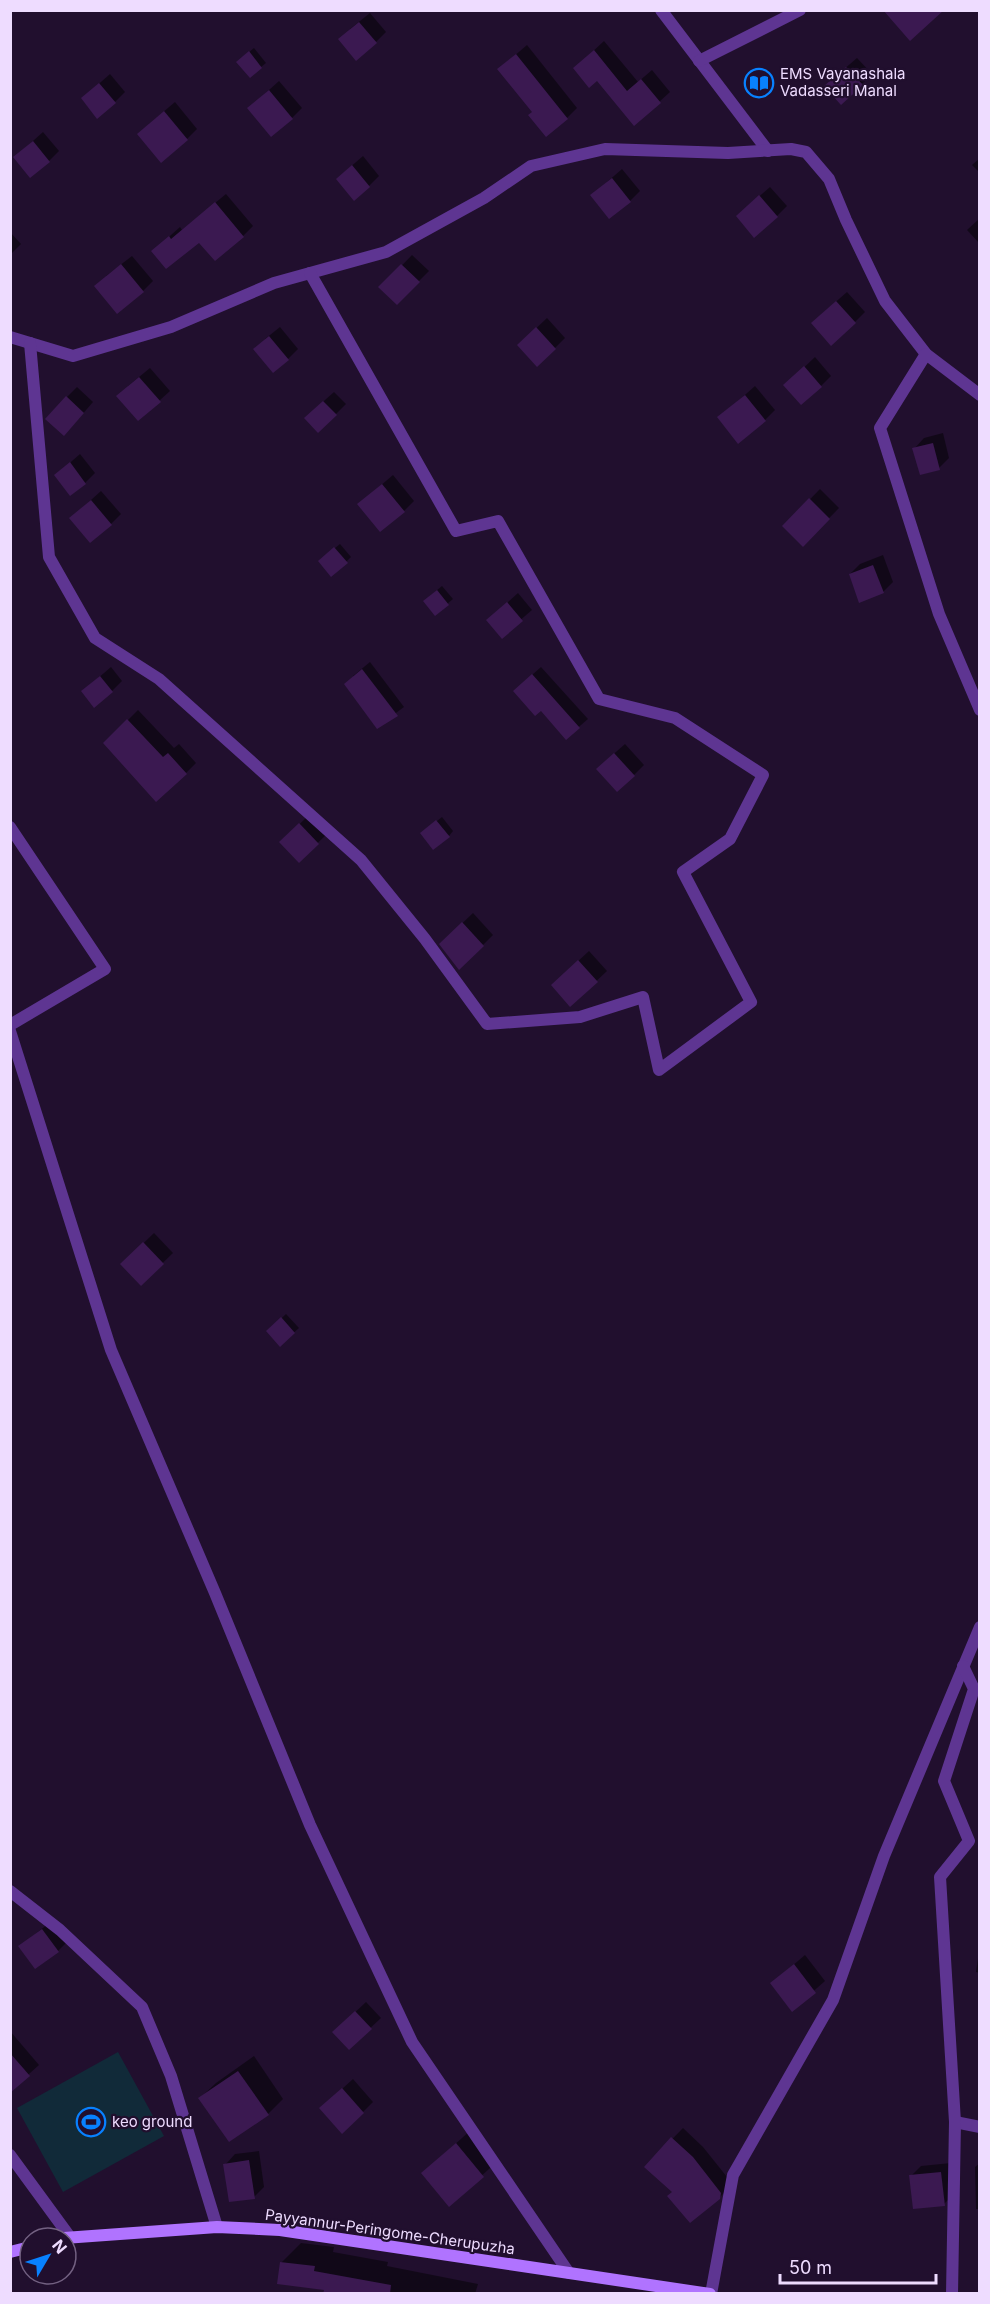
<svg xmlns="http://www.w3.org/2000/svg" width="990" height="2304" viewBox="0 0 990 2304" font-family="Inter,sans-serif">
<style>
.green{fill:#112a39}
.shadow{fill:#0007}
.building{fill:#3b1951}
.lines{fill:none;stroke-linecap:round;stroke-linejoin:round}
.minor{stroke:#5e3592;stroke-width:12}
.secondary{stroke:#b073ff;stroke-width:12}
.labels{text-anchor:middle;stroke-width:4.5;stroke-linejoin:round;paint-order:stroke}
.poi-label{font-size:15px;fill:#eedcff;stroke:#210f2e;text-anchor:start}
.street-label{font-size:15px;fill:#eedcff;stroke:#210f2e}
</style>
<rect width="100%" height="100%" fill="#210f2e"/>
<!-- green -->
<path class="green" d="M 118,2052 L 164,2136 L 63,2192 L 17,2108 Z"/>
<!-- shadow -->
<g class="shadow">
<path d="M 370,13 L 386,32 L 376,42 L 350,29 Z"/>
<path d="M 604,41 L 638,82 L 652,70 L 670,92 L 635,124 L 597,79 L 575,68 Z"/>
<path d="M 527,45 L 577,108 L 567,118 L 499,69 Z"/>
<path d="M 254,48 L 266,63 L 261,67 L 243,57 Z"/>
<path d="M 857,58 L 872,74 L 862,84 L 836,76 Z"/>
<path d="M 110,74 L 125,92 L 115,102 L 93,89 Z"/>
<path d="M 279,81 L 302,108 L 292,118 L 249,108 Z"/>
<path d="M 175,102 L 197,129 L 187,139 L 149,124 Z"/>
<path d="M 43,132 L 59,151 L 49,161 L 15,157 Z"/>
<path d="M 363,156 L 379,176 L 369,186 L 348,169 Z"/>
<path d="M 980,158 L 980,173 L 972,165 Z"/>
<path d="M 622,169 L 640,191 L 630,201 L 592,195 Z"/>
<path d="M 770,187 L 787,206 L 777,216 L 748,206 Z"/>
<path d="M 226,194 L 253,226 L 243,236 L 200,240 L 153,251 L 180,227 L 182,230 Z"/>
<path d="M 980,218 L 980,244 L 967,230 Z"/>
<path d="M 10,232 L 21,244 L 10,255 Z"/>
<path d="M 412,255 L 429,271 L 397,303 L 381,287 Z"/>
<path d="M 132,256 L 153,281 L 143,291 L 106,276 Z"/>
<path d="M 847,292 L 865,312 L 855,322 L 823,313 Z"/>
<path d="M 547,318 L 565,338 L 538,365 L 529,335 Z"/>
<path d="M 280,327 L 298,349 L 288,359 L 265,339 Z"/>
<path d="M 815,357 L 831,376 L 821,386 L 796,375 Z"/>
<path d="M 150,368 L 170,391 L 159,401 L 128,386 Z"/>
<path d="M 755,386 L 775,410 L 765,420 L 719,418 Z"/>
<path d="M 77,387 L 93,402 L 74,424 L 67,397 Z"/>
<path d="M 334,392 L 346,404 L 336,414 L 316,408 Z"/>
<path d="M 943,433 L 949,458 L 939,468 L 914,449 L 924,438 Z"/>
<path d="M 80,454 L 95,473 L 85,483 L 56,475 Z"/>
<path d="M 393,475 L 414,501 L 404,511 L 359,504 Z"/>
<path d="M 820,489 L 839,508 L 803,545 L 784,526 Z"/>
<path d="M 101,491 L 121,514 L 111,524 L 71,518 Z"/>
<path d="M 340,544 L 351,557 L 346,562 L 324,557 Z"/>
<path d="M 883,555 L 893,582 L 883,592 L 850,574 L 860,564 Z"/>
<path d="M 442,586 L 453,599 L 435,614 L 430,596 Z"/>
<path d="M 518,593 L 532,610 L 502,636 L 496,613 Z"/>
<path d="M 370,662 L 404,707 L 377,727 L 353,676 Z"/>
<path d="M 111,667 L 122,681 L 112,691 L 83,691 Z"/>
<path d="M 541,667 L 588,719 L 566,738 L 523,683 Z"/>
<path d="M 138,710 L 174,748 L 179,744 L 196,763 L 186,773 L 105,743 Z"/>
<path d="M 625,744 L 644,765 L 634,775 L 608,759 Z"/>
<path d="M 310,814 L 328,833 L 299,861 L 281,842 Z"/>
<path d="M 442,817 L 453,831 L 449,836 L 427,829 Z"/>
<path d="M 473,913 L 493,935 L 460,968 L 451,934 Z"/>
<path d="M 589,951 L 607,971 L 571,1005 L 563,975 Z"/>
<path d="M 154,1233 L 173,1253 L 141,1284 L 122,1264 Z"/>
<path d="M 286,1314 L 299,1328 L 280,1345 L 268,1331 Z"/>
<path d="M 53,1920 L 68,1941 L 58,1951 L 20,1946 Z"/>
<path d="M 980,1945 L 980,1973 L 976,1972 Z"/>
<path d="M 805,1955 L 825,1981 L 792,2010 L 772,1983 Z"/>
<path d="M 366,2002 L 381,2018 L 349,2048 L 334,2032 Z"/>
<path d="M 10,2031 L 39,2065 L 10,2091 Z"/>
<path d="M 254,2056 L 283,2099 L 268,2114 L 200,2098 L 216,2083 Z"/>
<path d="M 353,2079 L 373,2102 L 363,2112 L 332,2098 Z"/>
<path d="M 683,2128 L 703,2147 L 731,2182 L 730,2187 L 719,2198 L 673,2192 L 646,2166 Z"/>
<path d="M 472,2129 L 499,2160 L 449,2205 L 423,2173 Z"/>
<path d="M 259,2151 L 264,2187 L 254,2197 L 225,2165 L 235,2154 Z"/>
<path d="M 951,2163 L 954,2194 L 944,2204 L 911,2176 L 921,2166 Z"/>
<path d="M 980,2163 L 980,2209 L 976,2209 L 975,2167 Z"/>
<path d="M 301,2243 L 334,2247 L 333,2252 L 388,2262 L 387,2266 L 478,2284 L 475,2294 L 325,2294 L 326,2288 L 281,2263 Z"/>
</g>
<!-- building -->
<g class="building">
<path d="M 883,10 L 944,10 L 910,41 Z"/>
<path d="M 359,22 L 377,43 L 356,61 L 338,39 Z"/>
<path d="M 594,50 L 627,91 L 641,79 L 661,103 L 634,126 L 597,81 L 589,88 L 573,68 Z"/>
<path d="M 249,51 L 262,68 L 250,78 L 236,62 Z"/>
<path d="M 516,54 L 568,119 L 546,137 L 528,115 L 532,112 L 497,69 Z"/>
<path d="M 846,67 L 863,85 L 841,105 L 824,86 Z"/>
<path d="M 99,83 L 116,103 L 97,119 L 81,98 Z"/>
<path d="M 269,90 L 293,119 L 271,137 L 247,108 Z"/>
<path d="M 164,111 L 188,140 L 161,163 L 137,134 Z"/>
<path d="M 33,141 L 50,162 L 30,178 L 13,157 Z"/>
<path d="M 352,165 L 370,187 L 354,201 L 336,179 Z"/>
<path d="M 612,178 L 631,202 L 609,219 L 590,195 Z"/>
<path d="M 759,195 L 778,217 L 754,238 L 736,216 Z"/>
<path d="M 215,202 L 244,237 L 215,261 L 199,243 L 166,269 L 151,251 L 169,236 L 171,239 Z"/>
<path d="M 121,264 L 144,292 L 117,314 L 94,286 Z"/>
<path d="M 401,264 L 420,282 L 397,305 L 378,287 Z"/>
<path d="M 836,301 L 856,323 L 831,346 L 811,323 Z"/>
<path d="M 536,327 L 556,349 L 537,367 L 517,345 Z"/>
<path d="M 269,336 L 289,360 L 273,373 L 253,349 Z"/>
<path d="M 804,366 L 822,387 L 801,405 L 783,385 Z"/>
<path d="M 139,377 L 161,402 L 138,421 L 116,396 Z"/>
<path d="M 745,395 L 766,421 L 738,444 L 717,417 Z"/>
<path d="M 66,396 L 84,413 L 64,436 L 45,419 Z"/>
<path d="M 323,401 L 337,415 L 318,433 L 304,418 Z"/>
<path d="M 933,443 L 940,470 L 920,475 L 912,448 Z"/>
<path d="M 70,462 L 86,484 L 70,496 L 54,475 Z"/>
<path d="M 382,484 L 405,512 L 380,532 L 357,504 Z"/>
<path d="M 809,498 L 830,519 L 803,547 L 782,526 Z"/>
<path d="M 91,500 L 112,525 L 90,543 L 69,518 Z"/>
<path d="M 334,547 L 348,563 L 331,577 L 318,561 Z"/>
<path d="M 873,565 L 884,593 L 859,603 L 849,574 Z"/>
<path d="M 437,590 L 449,605 L 435,616 L 423,601 Z"/>
<path d="M 507,602 L 523,621 L 502,639 L 486,620 Z"/>
<path d="M 362,669 L 398,716 L 377,729 L 344,684 Z"/>
<path d="M 532,674 L 580,728 L 566,740 L 541,711 L 535,716 L 513,691 Z"/>
<path d="M 100,676 L 113,692 L 94,708 L 81,691 Z"/>
<path d="M 127,719 L 163,757 L 168,753 L 187,774 L 156,802 L 103,743 Z"/>
<path d="M 614,753 L 635,776 L 617,792 L 596,769 Z"/>
<path d="M 436,820 L 450,837 L 433,850 L 420,833 Z"/>
<path d="M 299,823 L 319,844 L 299,863 L 279,842 Z"/>
<path d="M 462,922 L 484,946 L 459,970 L 439,944 Z"/>
<path d="M 578,960 L 598,982 L 570,1007 L 551,985 Z"/>
<path d="M 143,1242 L 164,1264 L 141,1286 L 120,1264 Z"/>
<path d="M 281,1317 L 295,1333 L 280,1347 L 266,1331 Z"/>
<path d="M 42,1929 L 59,1952 L 35,1969 L 18,1946 Z"/>
<path d="M 794,1964 L 816,1993 L 792,2012 L 770,1983 Z"/>
<path d="M 355,2011 L 372,2029 L 349,2050 L 332,2032 Z"/>
<path d="M 10,2053 L 30,2076 L 10,2093 Z"/>
<path d="M 238,2071 L 269,2115 L 229,2142 L 198,2098 Z"/>
<path d="M 342,2088 L 364,2113 L 342,2134 L 319,2108 Z"/>
<path d="M 671,2137 L 693,2157 L 721,2193 L 720,2199 L 690,2223 L 667,2196 L 672,2192 L 644,2167 Z"/>
<path d="M 456,2143 L 484,2177 L 449,2207 L 421,2173 Z"/>
<path d="M 249,2160 L 255,2199 L 229,2202 L 223,2164 Z"/>
<path d="M 941,2172 L 945,2206 L 913,2209 L 909,2175 Z"/>
<path d="M 280,2262 L 315,2266 L 314,2271 L 391,2285 L 390,2294 L 323,2294 L 324,2290 L 277,2284 Z"/>
</g>
<g class="lines">
<!-- minor -->
<g class="minor">
<path d="M 661,10 L 768,151"/>
<path d="M 699,61 L 800,10"/>
<path d="M 10,337 L 73,356 L 171,327 L 274,283 L 386,252 L 484,198 L 531,166 L 605,149 L 728,153 L 791,149 L 806,152 L 829,179 L 846,220 L 885,301 L 926,354 L 980,395"/>
<path d="M 30,343 L 49,557 L 95,638 L 159,679 L 361,860 L 425,939 L 487,1024 L 580,1017 L 643,997 L 659,1070 L 751,1002 L 683,872 L 730,839 L 763,775 L 675,718 L 599,699 L 498,521 L 456,531 L 310,273"/>
<path d="M 926,354 L 880,428 L 939,614 L 980,710"/>
<path d="M 10,827 L 105,969 L 10,1025"/>
<path d="M 10,1031 L 111,1350 L 215,1593 L 310,1825 L 412,2042 L 569,2273"/>
<path d="M 10,1891 L 60,1930 L 142,2007 L 171,2076 L 217,2227"/>
<path d="M 955,2122 L 980,2127"/>
<path d="M 10,2155 L 70,2237"/>
<path d="M 711,2294 L 733,2175 L 833,2000 L 884,1856 L 980,1627"/>
<path d="M 952,2294 L 955,2122 L 940,1877 L 969,1841 L 944,1781 L 974,1689 L 963,1666"/>
</g>
<!-- secondary -->
<g class="secondary">
<path d="M 64,2238 L 217,2227 L 280,2230 L 710,2294"/>
<path d="M 10,2252 L 30,2247"/>
</g>
</g>
<!-- icons -->
<defs>
<g id="library-ring" transform="scale(1.5)"><circle r="9.5" fill="#210f2e" stroke="#0881ff" stroke-width="1.5"/><path d="M-6-4Q-3-5.5-.7-3.5V5Q-3 3-6 4ZM6-4Q3-5.5 .7-3.5V5Q3 3 6 4Z" fill="#0881ff"/></g>
<g id="stadium-ring" transform="scale(1.5)"><circle r="9.5" fill="#210f2e" stroke="#0881ff" stroke-width="1.5"/><path d="M0-5a6.5 5 0 1 0 0 10a6.5 5 0 1 0 0-10ZM-3.5-1.8h7v3.6h-7Z" fill="#0881ff"/></g>
</defs>
<g fill-rule="evenodd">
<use href="#library-ring" x="759" y="83"/>
<use href="#stadium-ring" x="91" y="2122"/>
</g>
<g class="labels">
<!-- poi labels -->
<g class="poi-label">
<text x="780" y="79">EMS Vayanashala<tspan x="780" dy="17">Vadasseri Manal</tspan></text>
<text x="112" y="2127">keo ground</text>
</g>
<!-- street labels -->
<g class="street-label">
<text transform="translate(390 2232) rotate(8)" y="5">Payyannur-Peringome-Cherupuzha</text>
</g>
</g>
<!-- border -->
<rect width="990" height="2304" fill="none" stroke="#eedcff" stroke-width="24"/>
<!-- north arrow -->
<g transform="translate(48 2256) rotate(51)"><circle r="28" fill="#210f2e" stroke="#736182" stroke-width="1.5"/>
<path d="M0-4.5L10 22L0 15L-10 22Z" fill="#0881ff"/>
<text y="-9" font-size="16" font-weight="bold" text-anchor="middle" fill="#eedcff">N</text>
</g>
<!-- scale -->
<path d="M780 2274v9h156v-9" fill="none" stroke="#eedcff" stroke-width="3"/>
<text x="789" y="2274" font-size="18" fill="#eedcff" stroke="#210f2e" stroke-width="4.5" paint-order="stroke">50 m</text>
</svg>
